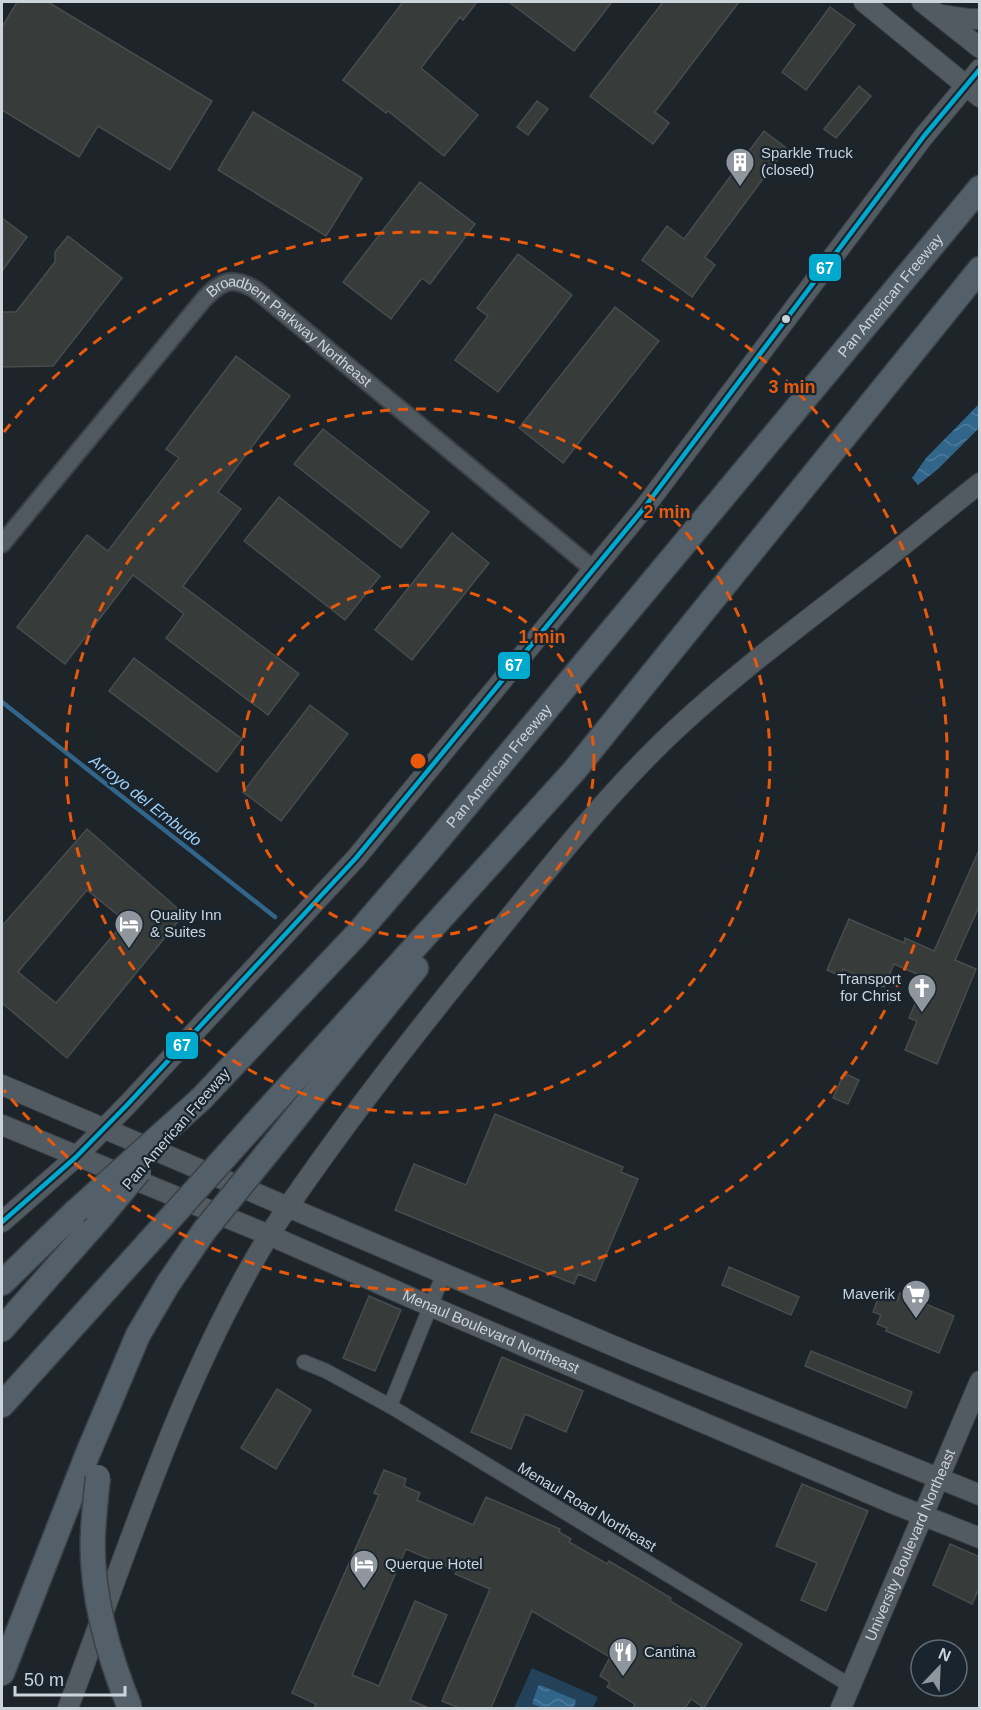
<svg xmlns="http://www.w3.org/2000/svg" width="981" height="1710" viewBox="0 0 981 1710" font-family="Arial,sans-serif">
<style>
.green{fill:#23425a}
.water{fill:url(#water-waves)}
.lines{fill:none;stroke-linecap:round;stroke-linejoin:round}
.stream{stroke:#31658a;stroke-width:4.5}
.building{fill:#373b3a;stroke:#484c4c;stroke-width:1.5;fill-rule:evenodd}
.minor-casing{stroke:#3a4045;stroke-width:16}
.tertiary-casing{stroke:#3a4045;stroke-width:20}
.secondary-casing{stroke:#3a4045;stroke-width:22}
.motorway-casing{stroke:#3a4045;stroke-width:27}
.minor{stroke:#515960;stroke-width:14}
.tertiary{stroke:#515960;stroke-width:16}
.secondary{stroke:#535b62;stroke-width:20}
.motorway{stroke:#546069;stroke-width:24}
.motorway-bridge-casing{stroke:#3a4045;stroke-width:27;stroke-linecap:butt}
.motorway-bridge{stroke:#546069;stroke-width:24}
.bus-1-casing{stroke:#18252f;stroke-width:9}
.bus-1{stroke:#00a9ce;stroke-width:4.5}
.ring{fill:none;stroke:#e8590c;stroke-width:3;stroke-dasharray:10 8}
.bus-dot{fill:#ccd4db;stroke:#18252f;stroke-width:2}
.labels{text-anchor:middle;stroke-width:4.5;stroke-linejoin:round;paint-order:stroke}
.poi-label{font-size:15px;fill:#ccd4db;stroke:#18252f;text-anchor:start}
.street-label{font-size:15px;fill:#ccd4db;stroke:#18252f}
.water-label{font-size:16px;font-style:italic;fill:#a1cff4;stroke:#18252f}
.centre{fill:#e8590c;stroke:#18252f;stroke-width:3}
.ring-label{font-size:18px;text-anchor:middle;font-weight:bold;fill:#e8590c;stroke:#18252f;stroke-width:4.5;stroke-linejoin:round;paint-order:stroke}
.line-badge{stroke:#18252f;stroke-width:2}
.badge-label{font-size:16px;text-anchor:middle;font-weight:bold;fill:#fff}
</style>
<defs>
<pattern id="water-waves" width="16" height="10" patternUnits="userSpaceOnUse" patternTransform="scale(1.5)"><rect width="16" height="10" fill="#31658a"/><path d="M0 5q4-4 8 0t8 0" fill="none" stroke="#4e7a9a"/></pattern>
</defs>
<rect width="100%" height="100%" fill="#1d242a"/>
<!-- green -->
<path class="green" d="M 532,1668 L 598,1697 L 593,1708 L 514,1708 Z"/>
<!-- water -->
<g class="water">
<path d="M 979,404 L 979,428 L 938,469 L 918,485 L 912,478 L 926,458 Z"/>
<path d="M 540,1685 L 576,1700 L 574,1708 L 543,1708 L 532,1704 L 538,1686 Z"/>
</g>
<g class="lines">
<!-- stream -->
<path class="stream" d="M 2,702 L 275,917"/>
</g>
<!-- building -->
<g class="building">
<path d="M 17,2 L 48,2 L 212,101 L 170,170 L 98,126 L 79,157 L 2,110 L 2,27 Z"/>
<path d="M 403,2 L 477,2 L 463,20 L 460,17 L 421,68 L 478,115 L 444,156 L 388,111 L 386,113 L 343,80 Z"/>
<path d="M 509,2 L 612,2 L 574,51 Z"/>
<path d="M 663,2 L 739,2 L 655,112 L 669,123 L 653,144 L 590,96 Z"/>
<path d="M 830,7 L 855,25 L 806,90 L 782,72 Z"/>
<path d="M 859,86 L 871,96 L 836,138 L 824,129 Z"/>
<path d="M 537,101 L 548,109 L 528,135 L 517,127 Z"/>
<path d="M 253,112 L 362,178 L 326,236 L 218,170 Z"/>
<path d="M 764,131 L 786,148 L 705,257 L 715,265 L 692,297 L 642,260 L 667,226 L 684,239 Z"/>
<path d="M 420,182 L 475,224 L 430,284 L 422,278 L 391,319 L 343,282 Z"/>
<path d="M 2,218 L 27,237 L 2,271 Z"/>
<path d="M 68,236 L 122,278 L 53,366 L 2,367 L 2,312 L 16,312 L 55,262 L 55,252 Z"/>
<path d="M 518,254 L 572,295 L 498,392 L 455,360 L 488,316 L 477,308 Z"/>
<path d="M 615,307 L 659,341 L 563,463 L 519,428 Z"/>
<path d="M 236,356 L 290,396 L 218,492 L 241,509 L 183,586 L 299,674 L 268,715 L 166,638 L 184,614 L 133,575 L 65,664 L 17,627 L 87,535 L 108,551 L 179,458 L 166,449 Z"/>
<path d="M 323,429 L 429,512 L 401,548 L 294,464 Z"/>
<path d="M 279,497 L 380,576 L 345,620 L 244,541 Z"/>
<path d="M 452,533 L 489,563 L 412,660 L 375,630 Z"/>
<path d="M 134,658 L 242,739 L 217,772 L 109,691 Z"/>
<path d="M 310,705 L 348,734 L 281,821 L 243,792 Z"/>
<path d="M 87,829 L 184,914 L 67,1058 L 2,1003 L 2,926 ZM 87,890 L 125,921 L 56,1003 L 18,972 Z"/>
<path d="M 980,848 L 980,904 L 955,960 L 976,969 L 937,1064 L 905,1050 L 917,1021 L 909,1018 L 926,978 L 894,964 L 884,987 L 843,969 L 841,976 L 827,970 L 849,919 L 904,943 L 905,938 L 934,951 Z"/>
<path d="M 844,1073 L 859,1080 L 848,1104 L 833,1098 Z"/>
<path d="M 495,1114 L 623,1167 L 621,1172 L 638,1179 L 595,1281 L 578,1274 L 574,1284 L 395,1210 L 414,1164 L 466,1185 Z"/>
<path d="M 729,1267 L 799,1297 L 791,1315 L 722,1285 Z"/>
<path d="M 880,1293 L 897,1301 L 900,1293 L 954,1316 L 939,1353 L 886,1331 L 887,1328 L 877,1324 L 881,1315 L 873,1312 Z"/>
<path d="M 369,1296 L 401,1310 L 375,1371 L 343,1358 Z"/>
<path d="M 811,1351 L 912,1392 L 906,1408 L 805,1366 Z"/>
<path d="M 502,1357 L 583,1391 L 566,1432 L 525,1414 L 511,1449 L 471,1432 Z"/>
<path d="M 277,1389 L 311,1410 L 276,1469 L 241,1448 Z"/>
<path d="M 384,1470 L 406,1479 L 404,1486 L 420,1493 L 417,1500 L 473,1525 L 486,1497 L 560,1529 L 559,1532 L 571,1539 L 569,1542 L 607,1564 L 609,1561 L 671,1598 L 670,1601 L 742,1644 L 704,1708 L 691,1699 L 685,1708 L 633,1708 L 635,1704 L 607,1687 L 610,1682 L 600,1676 L 610,1657 L 532,1611 L 491,1708 L 459,1708 L 442,1701 L 490,1589 L 455,1574 L 457,1571 L 406,1549 L 352,1675 L 379,1686 L 415,1601 L 447,1615 L 410,1700 L 429,1708 L 314,1708 L 316,1704 L 292,1693 L 379,1495 L 374,1493 Z"/>
<path d="M 802,1484 L 868,1511 L 826,1611 L 801,1600 L 817,1563 L 776,1546 Z"/>
<path d="M 950,1544 L 980,1557 L 980,1586 L 972,1604 L 933,1585 Z"/>
</g>
<g class="lines">
<!-- minor casing -->
<g class="minor-casing">
<g id="minor">
<path d="M 304,1362 L 326,1371 L 390,1406 L 851,1686"/>
<path d="M 390,1406 L 444,1273"/>
</g>
</g>
<!-- tertiary casing -->
<g class="tertiary-casing">
<g id="tertiary">
<path id="s1" d="M 2,544 L 204,299 C 222,280 233,276 256,290 L 593,569"/>
</g>
</g>
<!-- secondary casing -->
<g class="secondary-casing">
<g id="secondary">
<path d="M 864,2 L 980,97"/>
<path d="M 922,2 L 980,48"/>
<path d="M 941,15 L 968,19 L 980,19"/>
<path d="M 2,1085 L 630,1353 L 980,1495"/>
<path id="s2" d="M 2,1125 L 269,1235 L 430,1306 L 894,1504 L 980,1538"/>
<path d="M 2,1222 L 76,1157 L 128,1104 L 356,858 L 644,508 L 924,136 L 980,69"/>
<path d="M 68,1708 C 129,1548 179,1382 269,1235 C 339,1130 416,1032 496,934 C 552,864 609,792 675,730 C 740,669 812,617 882,562 C 915,536 947,509 980,483"/>
<path id="s3" d="M 841,1708 L 980,1381"/>
</g>
</g>
<!-- motorway casing -->
<g class="motorway-casing">
<g id="motorway">
<path id="s4" d="M 201,1099 L 357,934 L 431,848 L 980,188"/>
<path d="M 253,1126 L 574,771 L 980,269"/>
<path d="M 276,1142 L 416,968"/>
<path d="M 2,1283 L 75,1212"/>
<path d="M 2,1329 L 99,1219"/>
<path d="M 2,1405 L 148,1243"/>
<path d="M 2,1673 L 88,1453 L 138,1335 L 168,1284 L 187,1256"/>
</g>
</g>
<!-- minor -->
<use href="#minor" class="minor"/>
<!-- tertiary -->
<use href="#tertiary" class="tertiary"/>
<!-- secondary -->
<use href="#secondary" class="secondary"/>
<!-- motorway -->
<use href="#motorway" class="motorway"/>
<!-- motorway-bridge casing -->
<g class="motorway-bridge-casing">
<g id="motorway-bridge">
<path d="M 75,1212 L 201,1099"/>
<path d="M 99,1219 L 139,1171"/>
<path d="M 148,1243 L 253,1126"/>
<path d="M 187,1256 L 204,1231 L 276,1142"/>
<path d="M 98,1477 C 96,1495 94,1514 93,1533 C 90,1592 108,1654 130,1708"/>
</g>
</g>
<!-- motorway-bridge -->
<use href="#motorway-bridge" class="motorway-bridge"/>
<!-- bus-1 casing -->
<g class="bus-1-casing">
<path id="bus-1" d="M 2,1222 L 76,1157 L 128,1104 L 356,858 L 644,508 L 924,136 L 980,69"/>
</g>
<!-- bus-1 -->
<use href="#bus-1" class="bus-1"/>
</g>
<!-- distance rings -->
<g class="ring">
<circle cx="418" cy="761" r="176"/>
<circle cx="418" cy="761" r="352"/>
<path d="M4 432A529 529 0 1 1 4 1090"/>
</g>
<!-- icons -->
<defs>
<g id="building-pin" transform="scale(1.5)"><path d="M0 17L-7.5 6A9.5 9.5 0 1 1 7.5 6Z" fill="#8f969d" stroke="#18252f"/><path d="M-4-6H4V6H1V3H-1V6H-4ZM-2.5-4.3h1.7v1.8h-1.7ZM.8-4.3h1.7v1.8H.8ZM-2.5-1h1.7V.8h-1.7ZM.8-1h1.7V.8H.8Z" fill="#fff"/></g>
<g id="hotel-pin" transform="scale(1.5)"><path d="M0 17L-7.5 6A9.5 9.5 0 1 1 7.5 6Z" fill="#8f969d" stroke="#18252f"/><path d="M-6-4.5h1.5V1H6V5H4.5V3h-9V5H-6ZM-4 0a1.8 1.8 0 1 1 3.6 0ZM.5 0V-2.5h3Q6-2.5 6 0Z" fill="#fff"/></g>
<g id="church-pin" transform="scale(1.5)"><path d="M0 17L-7.5 6A9.5 9.5 0 1 1 7.5 6Z" fill="#8f969d" stroke="#18252f"/><path d="M-1.2-6h2.4v3.5h3.3v2.4h-3.3V6h-2.4V-.1h-3.3v-2.4h3.3Z" fill="#fff"/></g>
<g id="supermarket-pin" transform="scale(1.5)"><path d="M0 17L-7.5 6A9.5 9.5 0 1 1 7.5 6Z" fill="#8f969d" stroke="#18252f"/><path d="M-6-5.5h2.5l.6 2H6L4.5 2H-2.5L-4.4-4H-6ZM-1.5 3.2a1.3 1.3 0 1 0 .1 0ZM3 3.2a1.3 1.3 0 1 0 .1 0Z" fill="#fff"/></g>
<g id="restaurant-pin" transform="scale(1.5)"><path d="M0 17L-7.5 6A9.5 9.5 0 1 1 7.5 6Z" fill="#8f969d" stroke="#18252f"/><path d="M-5-6h1v4h1v-4h1v4h1v-4h1v5L-1.5 .5V6h-2V.5L-5-1ZM5-6V6H3V1.5H1.5Q1.5-4 5-6Z" fill="#fff"/></g>
</defs>
<g fill-rule="evenodd">
<use href="#building-pin" x="740" y="162"/>
<use href="#hotel-pin" x="129" y="924"/>
<use href="#church-pin" x="922" y="988"/>
<use href="#supermarket-pin" x="916" y="1294"/>
<use href="#hotel-pin" x="364" y="1564"/>
<use href="#restaurant-pin" x="623" y="1652"/>
</g>
<!-- markers -->
<circle class="bus-dot" cx="786" cy="319" r="5"/>
<g class="labels">
<!-- poi labels -->
<g class="poi-label">
<text x="761" y="158">Sparkle Truck<tspan x="761" dy="17">(closed)</tspan></text>
<text x="150" y="920">Quality Inn<tspan x="150" dy="17">&amp; Suites</tspan></text>
<text x="901" y="984" text-anchor="end">Transport<tspan x="901" dy="17">for Christ</tspan></text>
<text x="895" y="1299" text-anchor="end">Maverik</text>
<text x="385" y="1569">Querque Hotel</text>
<text x="644" y="1657">Cantina</text>
</g>
<!-- street labels -->
<g class="street-label">
<text dy="5" stroke="none"><textPath href="#s4" startOffset="1059">Pan American Freeway</textPath></text>
<text dy="5" stroke="none"><textPath href="#s1" startOffset="424">Broadbent Parkway Northeast</textPath></text>
<text dy="5" stroke="none"><textPath href="#s4" startOffset="447">Pan American Freeway</textPath></text>
<text transform="translate(176 1129) rotate(-49)" y="5">Pan American Freeway</text>
<text dy="5" stroke="none"><textPath href="#s2" startOffset="531">Menaul Boulevard Northeast</textPath></text>
<text transform="translate(587 1507) rotate(31)" y="5">Menaul Road Northeast</text>
<text dy="5" stroke="none"><textPath href="#s3" startOffset="177">University Boulevard Northeast</textPath></text>
</g>
<!-- water labels -->
<g class="water-label">
<text transform="translate(146 800) rotate(38)" y="6">Arroyo del Embudo</text>
</g>
</g>
<circle cx="418" cy="761" r="9" class="centre"/>
<g class="ring-label">
<text x="792" y="393">3 min</text>
<text x="667" y="518">2 min</text>
<text x="542" y="643">1 min</text>
</g>
<g class="line-badge">
<rect x="808" y="253" width="34" height="29" rx="6" fill="#00a9ce"/>
<rect x="497" y="651" width="34" height="29" rx="6" fill="#00a9ce"/>
<rect x="165" y="1031" width="34" height="29" rx="6" fill="#00a9ce"/>
</g>
<g class="badge-label">
<text x="825" y="274">67</text>
<text x="514" y="671">67</text>
<text x="182" y="1051">67</text>
</g>
<!-- border -->
<rect width="981" height="1710" fill="none" stroke="#ccd4db" stroke-width="6"/>
<!-- north arrow -->
<g transform="translate(939 1668) rotate(23)"><circle r="28" fill="#18252f" stroke="#606b74" stroke-width="1.5"/>
<path d="M0-4.5L10 22L0 15L-10 22Z" fill="#8f969d"/>
<text y="-9" font-size="16" font-weight="bold" text-anchor="middle" fill="#ccd4db">N</text>
</g>
<!-- scale -->
<path d="M15 1686v9h110v-9" fill="none" stroke="#ccd4db" stroke-width="3"/>
<text x="24" y="1686" font-size="18" fill="#ccd4db" stroke="#18252f" stroke-width="4.5" paint-order="stroke">50 m</text>
</svg>
